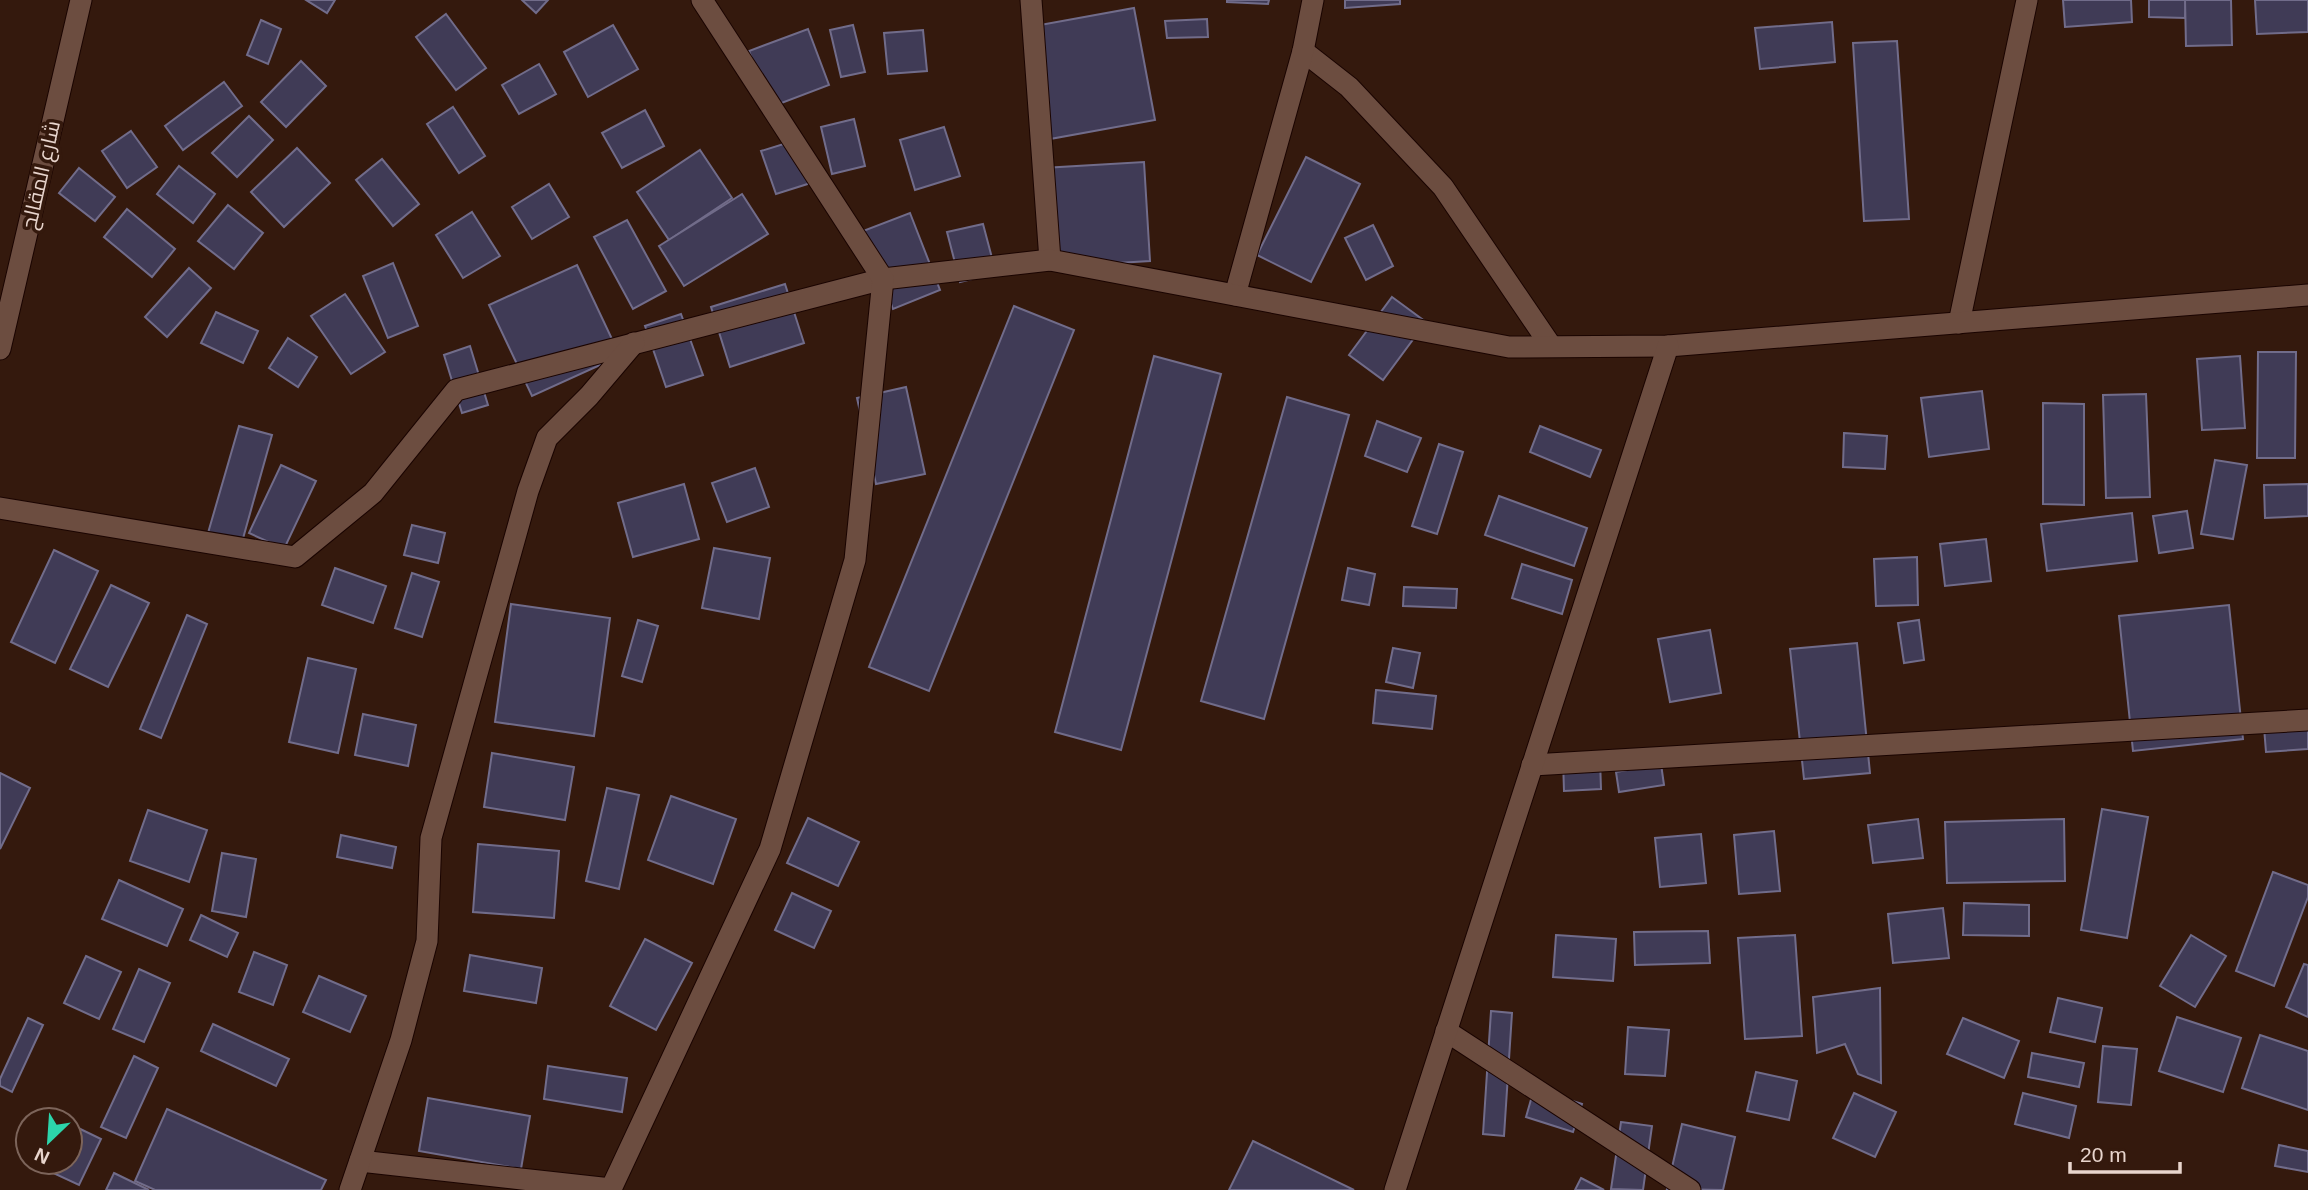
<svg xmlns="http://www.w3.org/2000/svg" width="2308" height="1190" viewBox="0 0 2308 1190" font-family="Arial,Cairo,sans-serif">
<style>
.building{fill:#403b56;stroke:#716c8a;stroke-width:2}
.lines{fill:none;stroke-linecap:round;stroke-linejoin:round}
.minor-casing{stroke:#1a0400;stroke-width:23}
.minor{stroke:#6c4d40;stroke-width:21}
.labels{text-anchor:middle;stroke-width:7;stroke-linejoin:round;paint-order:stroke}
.street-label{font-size:21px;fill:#e8d5cd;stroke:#34190d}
</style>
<rect width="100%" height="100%" fill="#34190d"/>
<!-- building -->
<g class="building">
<path d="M 306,0 L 335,0 L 327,13 Z"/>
<path d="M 522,0 L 548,0 L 536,13 Z"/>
<path d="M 1227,0 L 1269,0 L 1268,4 L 1227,2 Z"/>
<path d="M 1345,0 L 1400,0 L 1400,4 L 1345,8 Z"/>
<path d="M 2063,0 L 2131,0 L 2132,22 L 2065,27 Z"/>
<path d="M 2149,0 L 2186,0 L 2185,18 L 2149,17 Z"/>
<path d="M 2185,0 L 2231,0 L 2232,45 L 2186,46 Z"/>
<path d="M 2255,0 L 2308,0 L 2308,32 L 2257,34 Z"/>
<path d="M 1134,8 L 1155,120 L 1050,139 L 1029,27 Z"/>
<path d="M 446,14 L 486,68 L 456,90 L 416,37 Z"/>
<path d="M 1207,19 L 1208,37 L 1167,38 L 1165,21 Z"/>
<path d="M 261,20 L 281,29 L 268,64 L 247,55 Z"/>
<path d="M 1832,22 L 1835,62 L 1760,69 L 1755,28 Z"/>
<path d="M 613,25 L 638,69 L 588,97 L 564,52 Z"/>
<path d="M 853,25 L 865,72 L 841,77 L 830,30 Z"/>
<path d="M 808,29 L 829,85 L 771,107 L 749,51 Z"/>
<path d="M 923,30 L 927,71 L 888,74 L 884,33 Z"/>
<path d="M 1897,41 L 1909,219 L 1864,221 L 1853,43 Z"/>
<path d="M 301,61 L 326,86 L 286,127 L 261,102 Z"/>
<path d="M 539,64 L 556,94 L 519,114 L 502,85 Z"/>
<path d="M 224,82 L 242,106 L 183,150 L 165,126 Z"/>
<path d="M 453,107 L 485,156 L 459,173 L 427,124 Z"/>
<path d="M 645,110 L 664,146 L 622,168 L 602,133 Z"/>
<path d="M 249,116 L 273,140 L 237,177 L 212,153 Z"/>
<path d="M 854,119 L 865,166 L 832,174 L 821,127 Z"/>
<path d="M 944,127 L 960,176 L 915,190 L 900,140 Z"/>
<path d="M 131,131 L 157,167 L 127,188 L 102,151 Z"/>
<path d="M 803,138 L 817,181 L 776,194 L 761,151 Z"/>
<path d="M 297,148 L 330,183 L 284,227 L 251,192 Z"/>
<path d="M 700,150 L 732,198 L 669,240 L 637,192 Z"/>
<path d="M 1306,157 L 1360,184 L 1311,282 L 1257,255 Z"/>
<path d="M 382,159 L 419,204 L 393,226 L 356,180 Z"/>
<path d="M 1144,162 L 1150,261 L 1050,267 L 1043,168 Z"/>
<path d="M 179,166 L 215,194 L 193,223 L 157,194 Z"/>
<path d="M 79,168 L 115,197 L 95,221 L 59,193 Z"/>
<path d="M 549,184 L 569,217 L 532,239 L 512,207 Z"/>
<path d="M 742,194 L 768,234 L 684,286 L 659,246 Z"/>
<path d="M 228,205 L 263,233 L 234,269 L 198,241 Z"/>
<path d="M 127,209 L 175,249 L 152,277 L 104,237 Z"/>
<path d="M 472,212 L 500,256 L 463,278 L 436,235 Z"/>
<path d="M 910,213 L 940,290 L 893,309 L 863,231 Z"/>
<path d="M 627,220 L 666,291 L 633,309 L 594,237 Z"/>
<path d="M 983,224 L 996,273 L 960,282 L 947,232 Z"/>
<path d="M 1373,225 L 1393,266 L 1366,280 L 1345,238 Z"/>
<path d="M 393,263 L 418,326 L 388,338 L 363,276 Z"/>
<path d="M 577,265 L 620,356 L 532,396 L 489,305 Z"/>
<path d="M 189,268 L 211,288 L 167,337 L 145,317 Z"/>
<path d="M 785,284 L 804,343 L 730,367 L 711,307 Z"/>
<path d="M 345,294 L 385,352 L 351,374 L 311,316 Z"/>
<path d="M 1392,297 L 1426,322 L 1383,380 L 1349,355 Z"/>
<path d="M 1014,306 L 1074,330 L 929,691 L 869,667 Z"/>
<path d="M 216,312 L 258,331 L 243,363 L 201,343 Z"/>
<path d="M 681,314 L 703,375 L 666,387 L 645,326 Z"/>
<path d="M 288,338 L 317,357 L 298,387 L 269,368 Z"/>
<path d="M 470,346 L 488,405 L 462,413 L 444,355 Z"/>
<path d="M 2258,352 L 2296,352 L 2295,458 L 2257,458 Z"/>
<path d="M 1154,356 L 1221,374 L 1121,750 L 1055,732 Z"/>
<path d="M 2240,356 L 2245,428 L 2202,430 L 2197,359 Z"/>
<path d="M 906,387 L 925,474 L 876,484 L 857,398 Z"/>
<path d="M 1982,391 L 1989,449 L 1929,457 L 1921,398 Z"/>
<path d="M 2146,394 L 2150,497 L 2106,498 L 2103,395 Z"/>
<path d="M 1287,397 L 1349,415 L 1264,719 L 1201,701 Z"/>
<path d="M 2043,403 L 2084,404 L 2084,505 L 2043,504 Z"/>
<path d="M 1377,421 L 1421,438 L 1407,472 L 1365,456 Z"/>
<path d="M 239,426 L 272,435 L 242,542 L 208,533 Z"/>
<path d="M 1540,426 L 1601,450 L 1590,477 L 1530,452 Z"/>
<path d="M 1844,433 L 1887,436 L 1885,469 L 1843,467 Z"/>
<path d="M 1439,444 L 1463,452 L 1437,534 L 1412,526 Z"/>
<path d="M 2215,460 L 2247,465 L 2233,539 L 2201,534 Z"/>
<path d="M 281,465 L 316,481 L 284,549 L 249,533 Z"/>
<path d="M 755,468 L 769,507 L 727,522 L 712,483 Z"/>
<path d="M 684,484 L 699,539 L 633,557 L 618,503 Z"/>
<path d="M 2308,484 L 2308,516 L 2265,518 L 2264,485 Z"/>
<path d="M 1499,496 L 1587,528 L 1574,566 L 1485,535 Z"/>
<path d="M 2187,511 L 2193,548 L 2159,553 L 2153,516 Z"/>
<path d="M 2132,513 L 2137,561 L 2047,571 L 2041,524 Z"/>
<path d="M 412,525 L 445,533 L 438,563 L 404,555 Z"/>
<path d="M 1986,539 L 1991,581 L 1945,586 L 1940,544 Z"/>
<path d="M 714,548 L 770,558 L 759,619 L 702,608 Z"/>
<path d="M 54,550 L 98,571 L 55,663 L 11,642 Z"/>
<path d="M 1917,557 L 1918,605 L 1876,606 L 1874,559 Z"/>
<path d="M 1522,564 L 1572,580 L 1562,614 L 1512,598 Z"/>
<path d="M 335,568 L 386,586 L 373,623 L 322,605 Z"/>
<path d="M 1348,568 L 1375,574 L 1369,605 L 1342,600 Z"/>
<path d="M 412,573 L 439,582 L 422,637 L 395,628 Z"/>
<path d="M 111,585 L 149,603 L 108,687 L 70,669 Z"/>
<path d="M 1404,587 L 1457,589 L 1456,608 L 1403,606 Z"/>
<path d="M 511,604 L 610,618 L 594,736 L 495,722 Z"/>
<path d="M 2229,605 L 2243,739 L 2133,751 L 2119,616 Z"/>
<path d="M 187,615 L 207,624 L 161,738 L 140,729 Z"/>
<path d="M 638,620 L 658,626 L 642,682 L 622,676 Z"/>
<path d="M 1919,620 L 1924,660 L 1904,663 L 1898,623 Z"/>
<path d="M 1710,630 L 1721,693 L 1670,702 L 1658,639 Z"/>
<path d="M 1857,643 L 1870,773 L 1804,779 L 1790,649 Z"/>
<path d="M 1393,648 L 1420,653 L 1413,688 L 1386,682 Z"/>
<path d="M 308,658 L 356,669 L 338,753 L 289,742 Z"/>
<path d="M 1376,690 L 1436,696 L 1432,729 L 1373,723 Z"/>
<path d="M 2308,712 L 2308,749 L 2266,752 L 2263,715 Z"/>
<path d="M 363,714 L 416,725 L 408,766 L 355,755 Z"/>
<path d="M 492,753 L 574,767 L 565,820 L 484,807 Z"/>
<path d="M 1600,759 L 1601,789 L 1564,791 L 1563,760 Z"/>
<path d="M 1661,764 L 1664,785 L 1619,792 L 1616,772 Z"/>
<path d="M 0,773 L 30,788 L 0,849 Z"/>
<path d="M 607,788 L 639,795 L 619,889 L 586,881 Z"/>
<path d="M 671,796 L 736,819 L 713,884 L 648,860 Z"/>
<path d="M 2102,809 L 2148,817 L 2127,938 L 2081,930 Z"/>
<path d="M 148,810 L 207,830 L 189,882 L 130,861 Z"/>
<path d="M 808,818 L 859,842 L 838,886 L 787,863 Z"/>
<path d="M 1918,819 L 1923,858 L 1873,863 L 1868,825 Z"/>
<path d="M 2064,819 L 2065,881 L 1947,883 L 1945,822 Z"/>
<path d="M 1774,831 L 1780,891 L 1739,894 L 1734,835 Z"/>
<path d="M 1701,834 L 1706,883 L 1660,887 L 1655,838 Z"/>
<path d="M 341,835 L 396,847 L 392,868 L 337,857 Z"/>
<path d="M 478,844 L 559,851 L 554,918 L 473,912 Z"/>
<path d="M 222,853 L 256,859 L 246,917 L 212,911 Z"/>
<path d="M 2273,872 L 2308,885 L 2308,897 L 2274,986 L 2236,971 Z"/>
<path d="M 119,880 L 183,909 L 167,946 L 102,919 Z"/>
<path d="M 792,893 L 831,911 L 814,948 L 775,930 Z"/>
<path d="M 1964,903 L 2029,905 L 2029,936 L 1963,935 Z"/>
<path d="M 1943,908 L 1949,958 L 1893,963 L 1888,914 Z"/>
<path d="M 201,915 L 238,933 L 227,957 L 190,940 Z"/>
<path d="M 1708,931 L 1710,963 L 1635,965 L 1634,932 Z"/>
<path d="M 1556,935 L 1616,939 L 1613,981 L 1553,977 Z"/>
<path d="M 1795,935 L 1802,1036 L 1745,1039 L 1738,938 Z"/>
<path d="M 2191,935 L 2226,956 L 2195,1007 L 2160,986 Z"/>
<path d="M 645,939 L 692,963 L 656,1030 L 610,1006 Z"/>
<path d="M 254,952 L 287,965 L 273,1005 L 239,992 Z"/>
<path d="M 470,955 L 542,968 L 536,1003 L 464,991 Z"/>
<path d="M 86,956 L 121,972 L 99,1019 L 64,1003 Z"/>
<path d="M 2304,964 L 2308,965 L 2308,1017 L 2286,1007 Z"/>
<path d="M 139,969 L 170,983 L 144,1042 L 113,1029 Z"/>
<path d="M 319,976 L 366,996 L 350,1032 L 303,1012 Z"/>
<path d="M 1880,988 L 1881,1083 L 1858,1074 L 1845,1044 L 1817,1053 L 1813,997 Z"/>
<path d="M 2058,998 L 2102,1008 L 2095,1042 L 2050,1032 Z"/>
<path d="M 1491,1011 L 1512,1013 L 1504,1136 L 1483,1134 Z"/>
<path d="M 2177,1017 L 2241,1038 L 2223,1092 L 2159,1071 Z"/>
<path d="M 28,1018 L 43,1025 L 12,1092 L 0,1086 L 0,1079 Z"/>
<path d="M 1963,1018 L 2019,1041 L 2004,1078 L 1947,1054 Z"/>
<path d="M 213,1024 L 289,1059 L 276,1086 L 201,1051 Z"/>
<path d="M 1628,1027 L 1669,1030 L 1665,1076 L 1625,1074 Z"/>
<path d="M 2260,1035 L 2308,1051 L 2308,1110 L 2242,1088 Z"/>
<path d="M 2103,1046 L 2137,1049 L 2131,1105 L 2098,1102 Z"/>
<path d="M 2032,1053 L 2084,1063 L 2079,1087 L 2028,1077 Z"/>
<path d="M 134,1056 L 158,1068 L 126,1138 L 101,1127 Z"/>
<path d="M 548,1066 L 627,1078 L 622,1112 L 544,1099 Z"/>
<path d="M 1756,1072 L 1797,1081 L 1789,1120 L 1747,1111 Z"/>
<path d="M 1534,1089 L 1582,1104 L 1573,1132 L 1526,1117 Z"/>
<path d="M 1854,1093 L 1896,1112 L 1875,1157 L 1833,1138 Z"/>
<path d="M 2023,1093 L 2076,1106 L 2069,1138 L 2015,1124 Z"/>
<path d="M 428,1098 L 530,1116 L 521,1169 L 419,1151 Z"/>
<path d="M 167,1109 L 326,1180 L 321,1190 L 155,1190 L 135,1181 Z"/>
<path d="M 1621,1122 L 1652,1126 L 1643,1190 L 1611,1189 Z"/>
<path d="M 70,1124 L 101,1139 L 79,1185 L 36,1165 L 37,1162 L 70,1162 Z"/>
<path d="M 1682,1124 L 1735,1137 L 1723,1190 L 1667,1189 Z"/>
<path d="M 1253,1141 L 1354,1190 L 1229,1190 Z"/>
<path d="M 2279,1145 L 2308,1151 L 2308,1172 L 2275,1166 Z"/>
<path d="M 114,1173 L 149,1190 L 106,1190 Z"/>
<path d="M 1581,1178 L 1604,1190 L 1575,1190 Z"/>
</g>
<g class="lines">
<!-- minor casing -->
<g class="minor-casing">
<g id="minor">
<path d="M 1031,0 L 1050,260"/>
<path d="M 1303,51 L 1349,87 L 1443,187 L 1551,346"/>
<path d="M 1235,295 L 1303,51 L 1313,0"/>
<path d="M 1959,323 L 2027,0"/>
<path d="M 0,349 L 81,0"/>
<path d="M 0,508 L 295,557 L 373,493 L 456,390 L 883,279 L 1050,260 L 1509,347 L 1668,346 L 2308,295"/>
<path d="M 1532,765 L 2308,720"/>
<path d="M 1446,1031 L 1690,1190"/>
<path d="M 360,1161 L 611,1189 L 770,849 L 855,560 L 883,279 L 702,0"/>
<path d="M 350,1190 L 401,1040 L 427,941 L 431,838 L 528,491 L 547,438 L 589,396 L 634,343"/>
<path d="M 1395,1190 L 1668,346"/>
</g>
</g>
<!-- minor -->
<use href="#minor" class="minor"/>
</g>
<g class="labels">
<!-- street labels -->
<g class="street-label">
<text transform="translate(41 175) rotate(-77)" y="7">شارع المقالح</text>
</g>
</g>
<!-- north arrow -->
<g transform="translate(49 1141) rotate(205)"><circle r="33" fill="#34190d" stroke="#7c645a" stroke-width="2"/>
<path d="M0-5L12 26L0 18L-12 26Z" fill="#2cd5ab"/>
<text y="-10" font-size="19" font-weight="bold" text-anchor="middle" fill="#e8d5cd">N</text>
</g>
<!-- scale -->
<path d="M2070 1162v10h110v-10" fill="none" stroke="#e8d5cd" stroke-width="3.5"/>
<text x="2080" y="1162" font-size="21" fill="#e8d5cd" stroke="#34190d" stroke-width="5" paint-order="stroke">20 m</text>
</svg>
